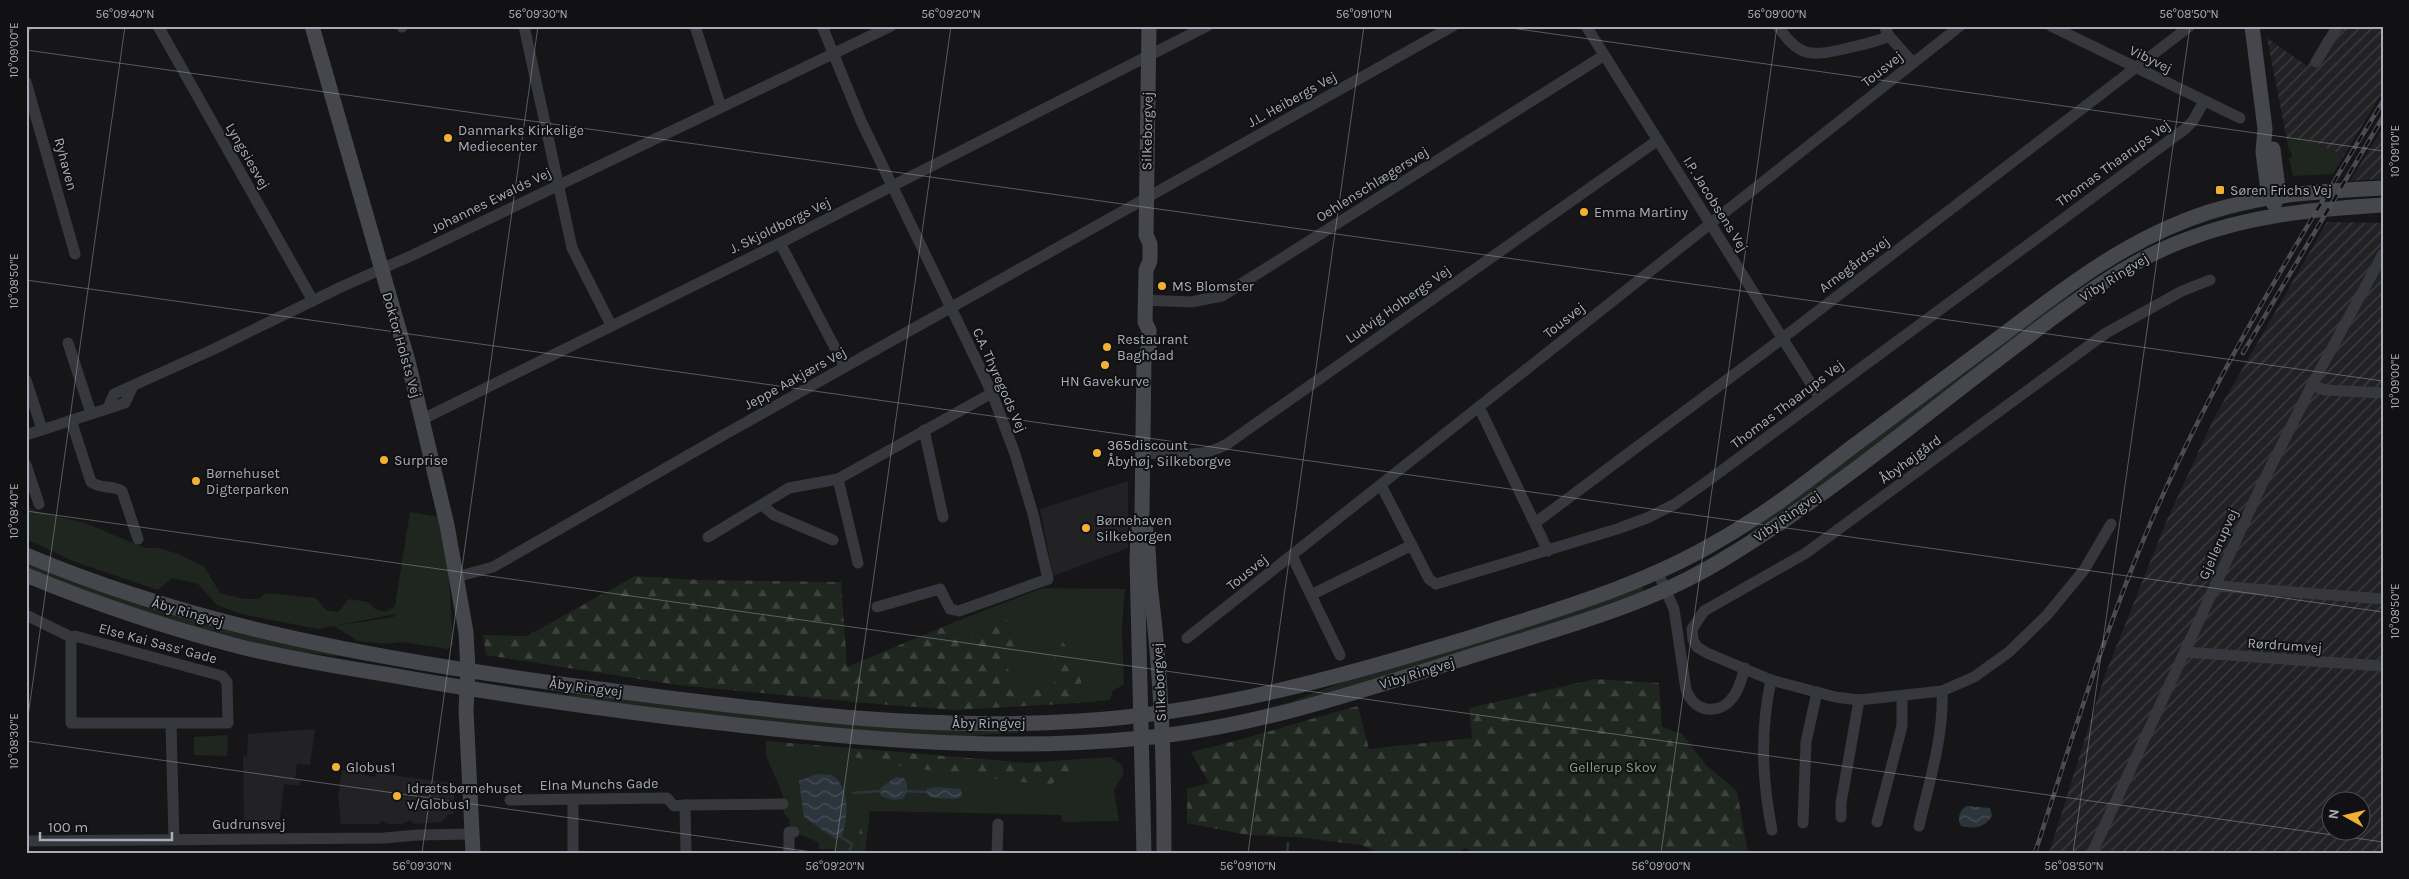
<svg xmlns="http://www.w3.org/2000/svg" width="2409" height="879" viewBox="0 0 2409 879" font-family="Karla,sans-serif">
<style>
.built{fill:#222225}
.industrial{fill:url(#industrial-furrows);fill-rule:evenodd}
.green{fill:#1e261f}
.forest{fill:url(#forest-firs)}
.water{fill:url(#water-waves)}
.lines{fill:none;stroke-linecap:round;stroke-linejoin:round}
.stream{stroke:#2c353c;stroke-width:2.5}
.street{stroke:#37383d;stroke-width:11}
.secondary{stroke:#45474d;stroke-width:15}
.rail-casing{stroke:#4a4c52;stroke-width:4.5}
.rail{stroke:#111113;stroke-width:2.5;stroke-dasharray:8;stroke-linecap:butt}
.ticks{fill:none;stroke:#a8adb8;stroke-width:1;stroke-opacity:0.45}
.poi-dot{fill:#f2b134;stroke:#111113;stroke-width:2}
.labels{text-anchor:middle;stroke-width:4;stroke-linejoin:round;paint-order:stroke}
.street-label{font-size:14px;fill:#a8adb8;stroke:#111113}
.poi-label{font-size:14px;fill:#a8adb8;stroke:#111113;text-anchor:start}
.park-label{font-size:14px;fill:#7fa381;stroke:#111113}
.neatline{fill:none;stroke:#a8adb8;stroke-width:2}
.ticks-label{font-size:12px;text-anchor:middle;fill:#a8adb8}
</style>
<defs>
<pattern id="industrial-furrows" width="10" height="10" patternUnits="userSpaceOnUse" patternTransform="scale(1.25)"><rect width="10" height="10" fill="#222225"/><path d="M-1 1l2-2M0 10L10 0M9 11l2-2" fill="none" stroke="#3f3f43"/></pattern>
<pattern id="forest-firs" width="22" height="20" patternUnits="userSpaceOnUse" patternTransform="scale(1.25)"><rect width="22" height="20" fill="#1e261f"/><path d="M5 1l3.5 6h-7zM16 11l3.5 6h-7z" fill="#3c433d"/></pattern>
<pattern id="water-waves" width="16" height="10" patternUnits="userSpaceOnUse" patternTransform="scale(1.25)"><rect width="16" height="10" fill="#2c353c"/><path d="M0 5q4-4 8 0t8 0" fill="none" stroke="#485056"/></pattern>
</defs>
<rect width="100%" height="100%" fill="#161618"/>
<!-- built -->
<g class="built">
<path d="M 1128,481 L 1128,548 L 1053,576 L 1040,509 Z"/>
<path d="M 315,729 L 310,765 L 297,764 L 295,779 L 301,780 L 300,786 L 284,784 L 279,826 L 244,826 L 243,757 L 247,756 L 248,734 Z"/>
<path d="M 342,770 L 375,777 L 376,773 L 454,783 L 454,814 L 448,815 L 442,822 L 414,824 L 410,820 L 402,824 L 388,824 L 382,821 L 378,824 L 341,824 L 338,795 Z"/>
</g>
<!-- industrial -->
<g class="industrial">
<path d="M 2331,26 L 2383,26 L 2383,91 L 2343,157 L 2309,139 L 2287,140 L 2267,38 L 2307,66 Z"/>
<path d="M 2383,128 L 2383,179 L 2350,181 Z"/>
<path d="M 2327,222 L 2383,223 L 2383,853 L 2049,853 L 2105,675 L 2166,522 L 2214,418 ZM 2332,802 L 2362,802 L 2362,832 L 2332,832 Z"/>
</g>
<!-- green -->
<g class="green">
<path d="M 2309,139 L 2343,157 L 2333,174 L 2293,176 L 2289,158 L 2292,158 L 2291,151 L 2289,151 L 2287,140 Z"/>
<path d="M 2253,206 L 2254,209 C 2191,222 2127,250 2077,289 C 2067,296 2060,305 2051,312 L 1793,507 L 1757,532 L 1684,574 L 1680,575 L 1745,537 L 1778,510 L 2034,318 L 2118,259 L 2194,223 Z"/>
<path d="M 26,506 L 39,512 L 85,523 L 145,548 L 159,548 L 178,554 L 204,566 L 220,593 L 244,599 L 259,599 L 266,593 L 316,598 L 326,610 L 338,612 L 349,599 L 368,602 L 375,609 L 386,612 L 395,606 L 410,512 L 439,517 L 449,578 L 453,645 L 448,649 L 401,642 L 386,644 L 358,641 L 334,626 L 394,617 L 395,614 L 318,629 L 241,614 L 217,605 L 198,584 L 172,578 L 158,590 L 75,562 L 26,539 Z"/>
<path d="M 26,563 C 74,579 121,600 169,614 C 260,640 352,657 444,674 L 346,657 L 286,651 L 166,620 L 26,569 Z"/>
<path d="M 1642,585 L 1645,592 L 1570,619 L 1322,696 L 1234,718 L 1184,727 L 1185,725 L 1241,715 L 1290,702 L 1357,677 L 1538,622 Z"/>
<path d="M 1043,588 L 1125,589 L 1122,628 L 1124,685 L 1113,690 L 1110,700 L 1079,703 L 1082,673 L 1054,647 L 1054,685 L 1038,689 L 1020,685 L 1006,667 L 965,636 L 957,621 Z"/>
<path d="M 490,684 L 539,691 L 675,704 L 1120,724 L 958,737 L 807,726 L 554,696 Z"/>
<path d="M 228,735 L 227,756 L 194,755 L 194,737 Z"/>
<path d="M 766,741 L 1026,763 L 1110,757 L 1122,765 L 1124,773 L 1114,790 L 1119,821 L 1062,822 L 1061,815 L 870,811 L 862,821 L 855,853 L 834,853 L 834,849 L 819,849 L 819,843 L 790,830 L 789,819 L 784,814 L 783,795 L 766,756 Z"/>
</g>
<!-- forest -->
<g class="forest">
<path d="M 635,576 L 699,580 L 841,582 L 847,667 L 957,621 L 965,636 L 1007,620 L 1020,647 L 1006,667 L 1020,685 L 1038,689 L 1054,685 L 1054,647 L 1063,642 L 1082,673 L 1079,703 L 954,710 L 866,703 L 678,685 L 486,655 L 483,635 L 527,636 Z"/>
<path d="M 1595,679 L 1659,683 L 1662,727 L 1682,734 L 1706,765 L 1737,791 L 1748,853 L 1473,853 L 1465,848 L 1458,853 L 1379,853 L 1361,845 L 1296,837 L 1247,835 L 1187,823 L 1187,789 L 1209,783 L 1191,752 C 1247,739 1302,721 1358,706 L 1369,749 L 1472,738 L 1469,708 Z"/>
<path d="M 766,741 L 1026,763 L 1085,759 L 1083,766 L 1051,784 L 1045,785 L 904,767 L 829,752 L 767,746 Z"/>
<path d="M 870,811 L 865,853 L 855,853 L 862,821 Z"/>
<path d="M 2028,851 L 2027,853 L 1808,853 L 1810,852 Z"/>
</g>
<!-- water -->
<g class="water">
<path d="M 817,774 L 832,775 C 850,787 849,819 841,837 L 835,839 L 804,817 L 799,781 Z"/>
<path d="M 896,777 L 904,778 C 909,786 908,792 903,799 L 893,800 L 881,796 L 880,788 Z"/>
<path d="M 936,787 L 961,789 L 962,797 C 954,801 940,797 931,798 L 925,792 L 927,789 Z"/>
<path d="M 1966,806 L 1990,808 L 1992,816 C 1984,828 1975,829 1961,826 C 1957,819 1959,811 1966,806 Z"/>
</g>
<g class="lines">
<!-- stream -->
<g class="stream">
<path d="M 904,791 L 926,792"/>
<path d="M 853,793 L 881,791"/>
<path d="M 841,837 L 852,844 L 849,853"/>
<path d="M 1287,853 L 1288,843"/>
</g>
<!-- street -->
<g class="street">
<path d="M 158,26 L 313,301"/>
<path d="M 524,26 L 572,248 L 611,325"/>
<path d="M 695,26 L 721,107"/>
<path d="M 822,26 L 861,121 L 992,393 L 1015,454 L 1033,514 L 1048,579 L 959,611 L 950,609 L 940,589 L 877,607"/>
<path d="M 1586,26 L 1820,398"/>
<path d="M 1778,26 C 1799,59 1813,56 1848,48 C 1862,45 1876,42 1889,36"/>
<path d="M 1884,26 L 1889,36 L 1913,63"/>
<path d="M 2051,26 L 2240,118"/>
<path d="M 26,27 L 27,26"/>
<path d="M 402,27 L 403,26"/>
<path d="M 2316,62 L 2338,26"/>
<path d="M 26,82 L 75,254"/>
<path d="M 780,243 L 845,367"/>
<path d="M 1145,300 L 1191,302 L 1222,296 L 1603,56"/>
<path d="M 68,343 L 91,413"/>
<path d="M 26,380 L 42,429"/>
<path d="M 2312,385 L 2325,390 L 2383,393"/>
<path d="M 1479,407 L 1548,551"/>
<path d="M 108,408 L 114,394 L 214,349 L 341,287 L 413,255 L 891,26"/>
<path d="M 423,419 L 780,243 L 1207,26"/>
<path d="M 71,420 L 91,482 C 100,489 113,485 122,491 L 138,539"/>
<path d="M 924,430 L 943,517"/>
<path d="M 26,435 L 125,403 L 132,388"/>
<path d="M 1143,453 C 1172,454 1201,459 1227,444 L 1658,140"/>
<path d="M 26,465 L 39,504"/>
<path d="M 838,479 L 858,563"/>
<path d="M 1381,485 L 1429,579 L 1436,584 L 1617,529 L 1647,518 L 1675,504 L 1705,483 L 2185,129 L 2193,121 L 2204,101"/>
<path d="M 762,505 L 774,515 L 833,540"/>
<path d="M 1535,523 L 1767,350 L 2190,26"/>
<path d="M 2111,524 L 2084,570 L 2047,615 L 2009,652 L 1974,677 L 1942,691 L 1859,700 L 1835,697 L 1771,680 L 1707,653 L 1697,647 L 1693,640 L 1692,629 L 1704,611 L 1806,553 L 2106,333 L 2182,291 L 2210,280"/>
<path d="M 708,537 L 789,488 L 838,479 L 992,393"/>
<path d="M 1292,556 L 1340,655"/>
<path d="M 1658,573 L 1674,609 L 1686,690 C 1695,714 1722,716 1735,694 C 1740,687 1742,676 1745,668"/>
<path d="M 456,577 L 493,567 L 720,437 L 1453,26"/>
<path d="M 2216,586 L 2383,599"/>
<path d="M 1311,595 L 1412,545"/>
<path d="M 26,615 L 71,637 L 71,723 L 228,723 L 227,682 L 222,676 L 75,636 L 71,637"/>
<path d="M 1187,638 L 1960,26"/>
<path d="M 2185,652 L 2383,666"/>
<path d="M 1771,680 C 1760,732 1762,779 1772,830"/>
<path d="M 171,724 L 174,840"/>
<path d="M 573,799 L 573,853"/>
<path d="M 510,800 L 667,798 L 674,806 L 685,805"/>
<path d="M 1841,817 L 1841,803 L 1859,700"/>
<path d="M 1877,822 L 1902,726 L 1902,696"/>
<path d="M 1803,823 L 1806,742 L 1817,692"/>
<path d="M 1919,826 C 1929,782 1944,737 1942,691"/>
<path d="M 26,841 L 384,838 L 418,835 L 472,834"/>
<path d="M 686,853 L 685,805 L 783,804"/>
<path d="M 789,853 L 789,832 L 794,832"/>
<path d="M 997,853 L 998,824"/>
<path d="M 2092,853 L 2261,486 L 2312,385 L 2383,254"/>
</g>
<!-- secondary -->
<g class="secondary">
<path d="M 312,26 L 408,361 L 447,525 L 466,632 L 468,670 L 466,710 L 473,853"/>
<path d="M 2252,26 L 2265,129 L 2263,152 L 2269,198 L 2275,203"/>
<path d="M 2273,149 L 2279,196 L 2273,203"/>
<path d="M 1144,521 C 1150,545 1148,569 1151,593 C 1162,679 1164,766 1164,853"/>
<path d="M 26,555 C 201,629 389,661 576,686 C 742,707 911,732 1079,721 C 1213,713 1344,676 1472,637 C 1556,610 1642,586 1718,541 C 1766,514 1809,480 1852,447 C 1903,409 1953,372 2004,334 C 2068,285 2131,237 2209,212 C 2265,194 2324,191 2383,188"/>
<path d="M 26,575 C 96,604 168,628 241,647 C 290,659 340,667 390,675 C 485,692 581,706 677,718 C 832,736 987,754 1142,738 C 1260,727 1372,687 1484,652 C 1564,627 1647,605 1719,562 C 1818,503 1913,424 2005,354 C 2062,311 2118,265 2185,240 C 2249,215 2315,209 2383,205"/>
<path d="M 1144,853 L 1137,560 L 1138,534 L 1142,512 L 1144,357 L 1149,347 L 1149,330 L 1145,322 L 1146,270 L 1150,261 L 1150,244 L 1146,235 L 1149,26"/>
</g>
<!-- rail casing -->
<g class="rail-casing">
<g id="rail">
<path d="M 2243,353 L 2383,117"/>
<path d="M 2035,853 C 2071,742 2105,629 2151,522 C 2214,375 2300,238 2383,101"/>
</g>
</g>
<!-- rail -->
<use href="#rail" class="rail"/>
</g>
<!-- ticks -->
<path class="ticks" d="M 1497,26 L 2383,151M 26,50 L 2383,381M 26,280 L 2383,612M 26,511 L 2383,842M 26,731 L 125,26M 26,741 L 819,853M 422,853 L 538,26M 835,853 L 951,26M 1248,853 L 1364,26M 1661,853 L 1777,26M 2073,853 L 2190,26"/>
<!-- markers -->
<g class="poi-dot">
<circle cx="448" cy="138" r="5"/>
<rect x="2215" y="185" width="10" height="10" rx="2.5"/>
<circle cx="1584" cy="212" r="5"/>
<circle cx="1162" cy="286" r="5"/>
<circle cx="1107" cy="347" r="5"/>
<circle cx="1105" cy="365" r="5"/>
<circle cx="1097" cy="453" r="5"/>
<circle cx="384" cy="460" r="5"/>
<circle cx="196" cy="481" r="5"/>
<circle cx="1086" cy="528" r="5"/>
<circle cx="336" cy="767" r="5"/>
<circle cx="397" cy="796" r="5"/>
</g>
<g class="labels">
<!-- street labels -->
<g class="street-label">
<text transform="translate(2151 59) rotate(26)" y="5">Vibyvej</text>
<text transform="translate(1882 69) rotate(-38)" y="5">Tousvej</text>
<text transform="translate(1292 99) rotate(-29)" y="5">J.L. Heibergs Vej</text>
<text transform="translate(1147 131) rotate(-89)" y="5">Silkeborgvej</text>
<text transform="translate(248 156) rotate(60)" y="5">Lyngsiesvej</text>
<text transform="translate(2113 163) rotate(-36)" y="5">Thomas Thaarups Vej</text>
<text transform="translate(66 164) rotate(75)" y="5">Ryhaven</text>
<text transform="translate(1372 184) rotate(-32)" y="5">Oehlenschlægersvej</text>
<text transform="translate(491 200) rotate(-26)" y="5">Johannes Ewalds Vej</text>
<text transform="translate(1716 204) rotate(58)" y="5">I.P. Jacobsens Vej</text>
<text transform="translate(780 225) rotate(-26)" y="5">J. Skjoldborgs Vej</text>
<text transform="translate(1854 264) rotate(-37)" y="5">Arnegårdsvej</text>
<text transform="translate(2114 277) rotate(-32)" y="5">Viby Ringvej</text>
<text transform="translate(1398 304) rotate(-35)" y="5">Ludvig Holbergs Vej</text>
<text transform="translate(1564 320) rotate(-38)" y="5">Tousvej</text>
<text transform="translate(402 345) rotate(74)" y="5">Doktor Holsts Vej</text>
<text transform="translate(795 378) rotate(-29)" y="5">Jeppe Aakjærs Vej</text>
<text transform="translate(1000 380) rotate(66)" y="5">C.A. Thyregods Vej</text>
<text transform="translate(1787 404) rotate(-37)" y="5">Thomas Thaarups Vej</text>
<text transform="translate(1910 459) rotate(-36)" y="5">Åbyhøjgård</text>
<text transform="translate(1787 516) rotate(-35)" y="5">Viby Ringvej</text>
<text transform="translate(2218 544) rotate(-66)" y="5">Gjellerupvej</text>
<text transform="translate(1247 572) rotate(-39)" y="5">Tousvej</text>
<text transform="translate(188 612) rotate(16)" y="5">Åby Ringvej</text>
<text transform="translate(158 643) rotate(15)" y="5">Else Kai Sass' Gade</text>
<text transform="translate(2285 645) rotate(4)" y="5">Rørdrumvej</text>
<text transform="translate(1417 673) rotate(-17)" y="5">Viby Ringvej</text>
<text transform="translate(1159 682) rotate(-93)" y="5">Silkeborgvej</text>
<text transform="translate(586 687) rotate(7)" y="5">Åby Ringvej</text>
<text x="989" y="728">Åby Ringvej</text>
<text transform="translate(599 784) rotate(-1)" y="5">Elna Munchs Gade</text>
<text x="249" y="829">Gudrunsvej</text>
</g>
<!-- poi labels -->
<g class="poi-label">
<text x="458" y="135">Danmarks Kirkelige<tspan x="458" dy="16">Mediecenter</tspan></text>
<text x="2230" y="195">Søren Frichs Vej</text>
<text x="1594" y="217">Emma Martiny</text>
<text x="1172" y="291">MS Blomster</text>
<text x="1117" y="344">Restaurant<tspan x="1117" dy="16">Baghdad</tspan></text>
<text x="1105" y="386" text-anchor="middle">HN Gavekurve</text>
<text x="1107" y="450">365discount<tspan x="1107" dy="16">Åbyhøj, Silkeborgve</tspan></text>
<text x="394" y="465">Surprise</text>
<text x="206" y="478">Børnehuset<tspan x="206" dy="16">Digterparken</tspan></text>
<text x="1096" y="525">Børnehaven<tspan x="1096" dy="16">Silkeborgen</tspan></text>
<text x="346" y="772">Globus1</text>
<text x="407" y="793">Idrætsbørnehuset<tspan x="407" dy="16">v/Globus1</tspan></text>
</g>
<!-- park labels -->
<g class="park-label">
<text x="1613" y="772">Gellerup Skov</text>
</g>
</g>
<!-- border -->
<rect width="2409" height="879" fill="none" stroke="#111113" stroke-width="55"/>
<!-- north arrow -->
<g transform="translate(2346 816) rotate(278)"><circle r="24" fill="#111113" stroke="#4d4f55"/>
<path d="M0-4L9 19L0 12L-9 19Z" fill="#f2b134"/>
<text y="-8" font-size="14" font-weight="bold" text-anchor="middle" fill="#a8adb8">N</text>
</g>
<!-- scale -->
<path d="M40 832v8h132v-8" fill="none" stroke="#a8adb8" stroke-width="2.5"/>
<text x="48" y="832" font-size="15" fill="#a8adb8" stroke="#111113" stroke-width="4" paint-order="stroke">100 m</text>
<rect x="28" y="28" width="2354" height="824" class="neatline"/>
<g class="ticks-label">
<text x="125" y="18">56°09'40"N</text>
<text x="538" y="18">56°09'30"N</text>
<text x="951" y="18">56°09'20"N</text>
<text x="1364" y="18">56°09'10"N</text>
<text x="1777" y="18">56°09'00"N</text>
<text x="2189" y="18">56°08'50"N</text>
<text transform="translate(14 50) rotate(-90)" y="4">10°09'00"E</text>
<text transform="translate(2395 151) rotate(-90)" y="4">10°09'10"E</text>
<text transform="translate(14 281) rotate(-90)" y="4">10°08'50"E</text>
<text transform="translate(2395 381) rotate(-90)" y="4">10°09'00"E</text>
<text transform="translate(14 511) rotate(-90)" y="4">10°08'40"E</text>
<text transform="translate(2395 611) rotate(-90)" y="4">10°08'50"E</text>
<text transform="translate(14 741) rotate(-90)" y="4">10°08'30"E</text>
<text x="422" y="870">56°09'30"N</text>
<text x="835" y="870">56°09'20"N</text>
<text x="1248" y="870">56°09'10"N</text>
<text x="1661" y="870">56°09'00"N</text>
<text x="2074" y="870">56°08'50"N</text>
</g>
</svg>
